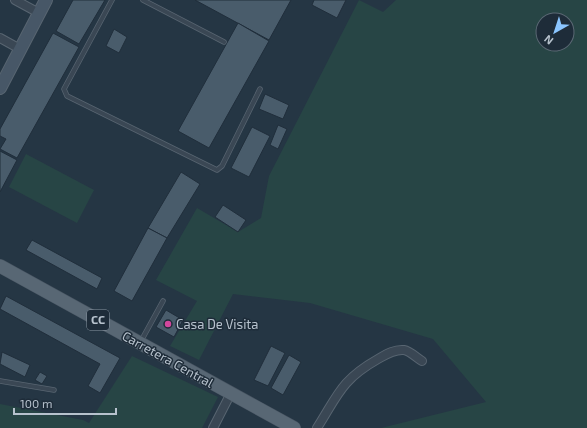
<svg xmlns="http://www.w3.org/2000/svg" width="587" height="428" viewBox="0 0 587 428" font-family="'Exo 2',sans-serif">
<style>
.green{fill:#274545;fill-rule:evenodd}
.building{fill:#495c6b;stroke:#202e3b}
.lines{fill:none;stroke-linecap:round;stroke-linejoin:round}
.lane-casing{stroke:#586571;stroke-width:5.5}
.street-casing{stroke:#586571;stroke-width:10}
.secondary-casing{stroke:#586571;stroke-width:14}
.primary-casing{stroke:#465360;stroke-width:14}
.lane{stroke:#3a4754;stroke-width:4}
.street{stroke:#3a4754;stroke-width:8}
.secondary{stroke:#475767;stroke-width:12}
.primary{stroke:#586774;stroke-width:13}
.hotel-dot{fill:#d1479c;stroke:#1e2c39;stroke-width:1.5}
.labels{text-anchor:middle;stroke-width:3;stroke-linejoin:round;paint-order:stroke}
.shield{fill:#1e2c39;stroke:#8995a1;stroke-width:1}
.shield-label{font-size:12px;font-weight:bold;fill:#b7c2cd}
.poi-label{font-size:13px;fill:#b7c2cd;stroke:#1e2c39;text-anchor:start}
.street-label{font-size:13px;fill:#b7c2cd;stroke:#1e2c39}
</style>
<rect width="100%" height="100%" fill="#253644"/>
<!-- green -->
<g class="green">
<path d="M 359,0 L 383,12 L 396,0 L 587,0 L 587,428 L 381,428 L 486,402 L 433,339 L 310,303 L 233,294 L 199,360 L 170,346 L 197,301 L 156,280 L 197,208 L 238,232 L 261,218 L 269,176 ZM 543,20 L 567,20 L 567,44 L 543,44 Z"/>
<path d="M 26,154 L 94,190 L 77,223 L 9,187 Z"/>
<path d="M 132,356 L 218,397 L 202,428 L 0,428 L 0,404 L 83,420 L 89,423 Z"/>
</g>
<!-- building -->
<g class="building">
<path d="M 73,0 L 105,0 L 79,44 L 56,31 Z"/>
<path d="M 195,0 L 291,0 L 269,40 Z"/>
<path d="M 314,0 L 346,0 L 337,18 L 312,5 Z"/>
<path d="M 238,23 L 269,41 L 209,148 L 178,131 Z"/>
<path d="M 114,29 L 127,37 L 119,53 L 106,46 Z"/>
<path d="M 53,33 L 79,47 L 17,158 L 0,149 L 6,139 L 0,136 L 0,129 Z"/>
<path d="M 265,94 L 289,105 L 283,119 L 259,109 Z"/>
<path d="M 278,125 L 287,129 L 278,149 L 270,145 Z"/>
<path d="M 252,127 L 270,136 L 249,177 L 231,168 Z"/>
<path d="M 0,151 L 17,160 L 0,192 Z"/>
<path d="M 181,172 L 200,184 L 167,238 L 148,228 Z"/>
<path d="M 223,205 L 246,220 L 238,232 L 215,217 Z"/>
<path d="M 148,228 L 167,238 L 132,301 L 114,291 Z"/>
<path d="M 32,240 L 102,278 L 97,289 L 26,250 Z"/>
<path d="M 6,296 L 120,358 L 100,393 L 88,386 L 100,364 L 0,309 Z"/>
<path d="M 166,310 L 183,320 L 174,337 L 156,327 Z"/>
<path d="M 271,346 L 285,353 L 268,386 L 254,380 Z"/>
<path d="M 2,352 L 30,365 L 25,377 L 0,364 Z"/>
<path d="M 289,355 L 301,362 L 283,395 L 271,388 Z"/>
<path d="M 40,372 L 47,376 L 42,384 L 35,380 Z"/>
</g>
<g class="lines">
<!-- lane casing -->
<g class="lane-casing">
<g id="lane">
<path d="M 112,0 L 64,89 L 67,96 L 217,170 L 222,166 L 260,89"/>
<path d="M 143,0 L 224,42"/>
<path d="M 141,341 L 163,301"/>
<path d="M 0,381 L 54,390"/>
</g>
</g>
<!-- street casing -->
<g class="street-casing">
<g id="street">
<path d="M 15,0 L 39,13"/>
<path d="M 0,38 L 20,49"/>
<path d="M 213,428 L 231,393"/>
<path d="M 317,428 C 338,395 341,380 378,359 C 385,355 394,349 404,350 C 410,351 417,358 422,361"/>
</g>
</g>
<!-- secondary casing -->
<g class="secondary-casing">
<path id="secondary" d="M 0,88 L 46,0"/>
</g>
<!-- primary casing -->
<g class="primary-casing">
<path id="primary" d="M 0,266 L 294,428"/>
</g>
<!-- lane -->
<use href="#lane" class="lane"/>
<!-- street -->
<use href="#street" class="street"/>
<!-- secondary -->
<use href="#secondary" class="secondary"/>
<!-- primary -->
<use href="#primary" class="primary"/>
</g>
<!-- markers -->
<circle class="hotel-dot" cx="168" cy="324" r="4"/>
<g class="labels">
<!-- shield labels -->
<rect class="shield" x="87" y="310" width="22" height="20" rx="3"/>
<g class="shield-label">
<text x="98" y="324">CC</text>
</g>
<!-- poi labels -->
<g class="poi-label">
<text x="176" y="329">Casa De Visita</text>
</g>
<!-- street labels -->
<g class="street-label">
<text transform="translate(168 359) rotate(29)" y="5">Carretera Central</text>
</g>
</g>
<!-- north arrow -->
<g transform="translate(555 32) rotate(219)"><circle r="19" fill="#1e2c39" stroke="#5b6874"/>
<path d="M0-3L7 15L0 10L-7 15Z" fill="#8ac5ff"/>
<text y="-6" font-size="11" font-weight="bold" text-anchor="middle" fill="#b7c2cd">N</text>
</g>
<!-- scale -->
<path d="M14 408v6h102v-6" fill="none" stroke="#b7c2cd" stroke-width="2"/>
<text x="20" y="408" font-size="12" fill="#b7c2cd" stroke="#1e2c39" stroke-width="3" paint-order="stroke">100 m</text>
</svg>
